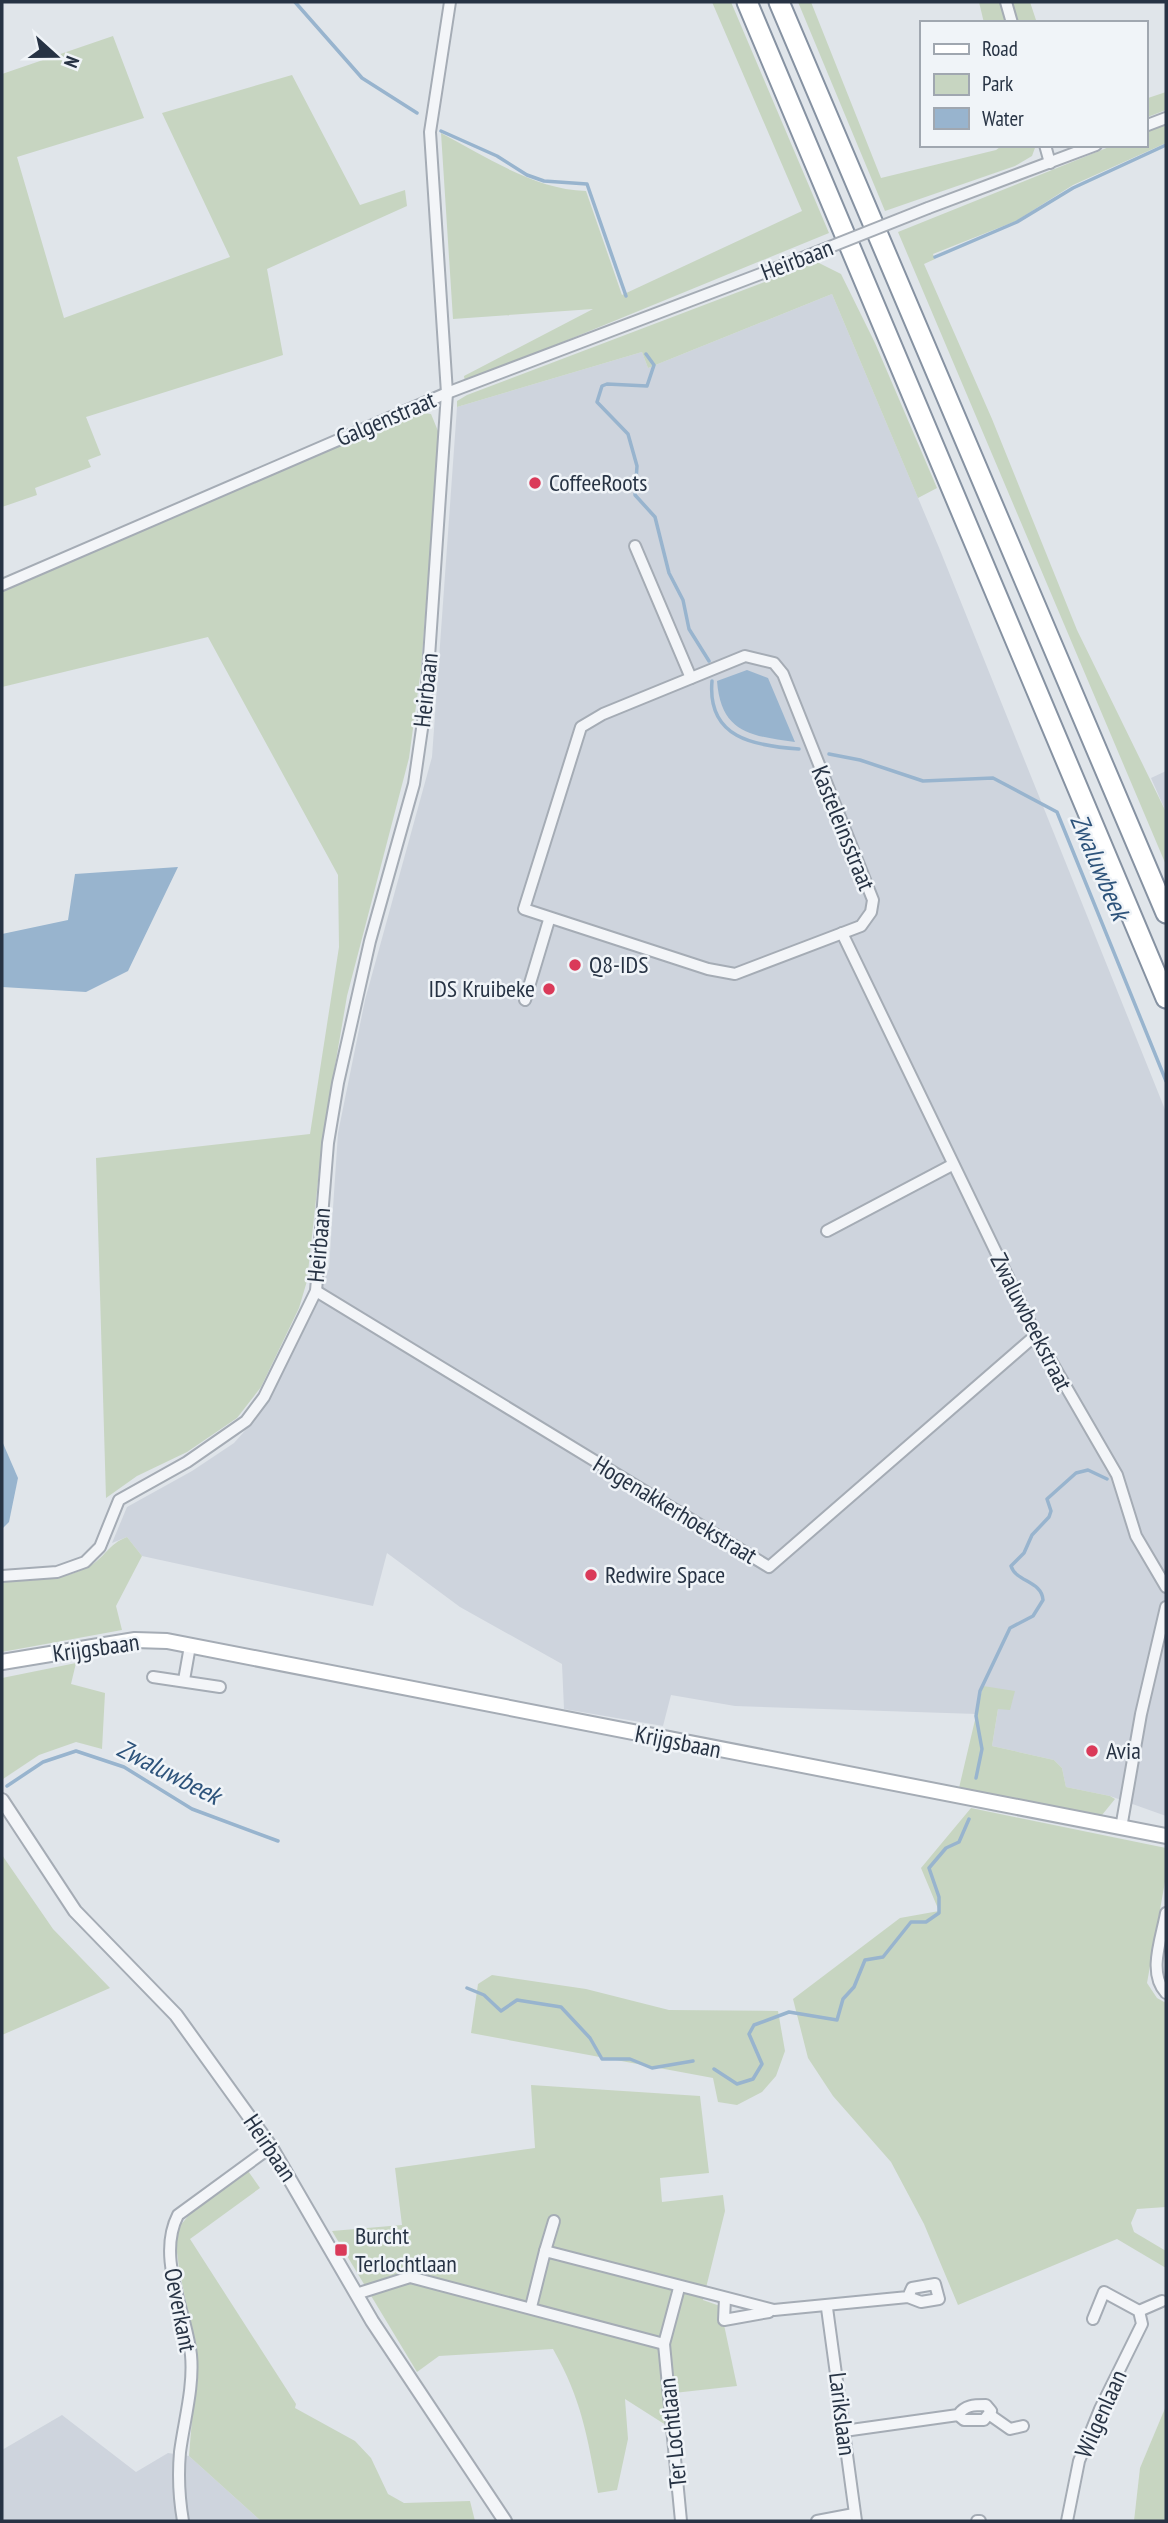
<svg xmlns="http://www.w3.org/2000/svg" width="1168" height="2523" viewBox="0 0 1168 2523" font-family="'PT Sans Narrow',sans-serif">
<style>
.built{fill:#ced4dd}
.green{fill:#c7d5c1}
.water{fill:#98b4ce}
.lines{fill:none;stroke-linecap:round;stroke-linejoin:round}
.stream{stroke:#98b4ce;stroke-width:3.5}
.minor-casing{stroke:#a5acb5;stroke-width:14}
.tertiary-casing{stroke:#a5acb5;stroke-width:16}
.secondary-casing{stroke:#a5acb5;stroke-width:18}
.motorway-casing{stroke:#8692a2;stroke-width:23}
.minor{stroke:#f3f5f8;stroke-width:10}
.tertiary{stroke:#f3f5f8;stroke-width:12}
.secondary{stroke:#fff;stroke-width:14}
.motorway{stroke:#fff;stroke-width:19}
.minor-bridge-casing{stroke:#a5acb5;stroke-width:14;stroke-linecap:butt}
.minor-bridge{stroke:#f3f5f8;stroke-width:10}
.poi-dot{fill:#da3a59;stroke:#f0f4f8;stroke-width:2.5}
.labels{text-anchor:middle;stroke-width:5;stroke-linejoin:round;paint-order:stroke}
.street-label{font-size:24px;fill:#273344;stroke:#f0f4f8}
.poi-label{font-size:24px;fill:#273344;stroke:#f0f4f8;text-anchor:start}
.water-label{font-size:26px;font-style:italic;fill:#2d537b;stroke:#f0f4f8}
</style>
<rect width="100%" height="100%" fill="#e0e5ea"/>
<!-- built -->
<g class="built">
<path d="M 832,294 L 940,550 L 1166,1112 L 1166,1816 L 1110,1796 L 1066,1787 L 1062,1768 L 1054,1760 L 992,1746 L 998,1709 L 983,1686 L 977,1714 L 735,1706 L 671,1695 L 663,1726 L 564,1709 L 562,1664 L 460,1607 L 387,1553 L 373,1606 L 142,1556 L 127,1537 L 112,1543 L 127,1507 L 192,1471 L 234,1443 L 259,1415 L 311,1312 L 329,1268 L 338,1133 L 365,1000 L 432,757 L 457,407 L 642,352 L 648,368 Z"/>
<path d="M 1166,771 L 1166,812 L 1151,778 Z"/>
<path d="M 62,2415 L 136,2472 L 168,2453 L 189,2456 L 261,2521 L 2,2521 L 2,2450 Z"/>
</g>
<!-- green -->
<g class="green">
<path d="M 712,2 L 731,2 L 829,233 L 465,382 L 464,376 L 593,309 L 453,319 L 441,133 C 487,157 533,189 586,191 L 622,295 L 802,211 Z"/>
<path d="M 798,2 L 811,2 L 881,178 L 996,150 L 1003,145 L 1036,145 L 1032,156 L 1015,166 L 885,211 Z"/>
<path d="M 979,2 L 1000,2 L 1005,23 L 984,23 Z"/>
<path d="M 1012,2 L 1030,2 L 1037,23 L 1018,23 Z"/>
<path d="M 113,36 L 144,118 L 17,157 L 64,318 L 230,257 L 162,113 L 292,75 L 360,205 L 405,190 L 407,206 L 267,269 L 283,355 L 86,417 L 101,455 L 88,460 L 91,467 L 35,488 L 37,495 L 2,507 L 2,74 Z"/>
<path d="M 1166,92 L 1166,110 L 1145,118 L 1145,99 Z"/>
<path d="M 1166,124 L 1166,143 L 1073,185 L 1016,221 L 933,254 L 935,259 L 924,264 L 992,419 L 1077,630 L 1166,812 L 1166,865 L 898,232 L 1114,145 L 1145,145 L 1145,133 Z"/>
<path d="M 817,262 L 841,274 L 875,343 L 937,488 L 918,498 L 832,294 L 648,368 L 642,352 L 457,407 L 457,401 L 467,395 Z"/>
<path d="M 423,413 L 431,414 L 438,431 L 438,449 L 421,669 L 409,758 L 347,996 L 323,1136 L 307,1281 L 299,1308 L 261,1387 L 237,1418 L 187,1452 L 137,1476 L 106,1498 L 96,1158 L 310,1134 L 339,947 L 338,875 L 208,637 L 2,687 L 2,590 L 410,415 Z"/>
<path d="M 127,1537 L 142,1556 L 116,1606 L 122,1630 L 2,1652 L 2,1582 C 30,1580 62,1581 88,1567 C 105,1558 108,1544 127,1537 Z"/>
<path d="M 76,1663 L 71,1684 L 105,1693 L 102,1749 L 76,1742 L 39,1755 L 3,1779 L 2,1678 Z"/>
<path d="M 983,1686 L 1015,1691 L 1010,1710 L 998,1709 L 992,1746 L 1054,1760 L 1062,1768 L 1066,1787 L 1110,1796 L 1115,1799 L 1102,1815 L 959,1788 Z"/>
<path d="M 971,1808 L 1166,1848 L 1166,1876 L 1147,1983 L 1157,1998 L 1166,2003 L 1166,2207 L 1137,2209 L 1131,2223 L 1134,2232 L 1166,2251 L 1166,2268 L 1117,2239 L 958,2305 L 924,2224 L 891,2162 L 833,2096 L 808,2058 L 793,1999 L 900,1918 L 939,1911 L 921,1868 Z"/>
<path d="M 2,1855 L 53,1929 L 110,1988 L 2,2035 Z"/>
<path d="M 492,1975 L 586,1989 L 669,2010 L 778,2011 L 785,2051 L 776,2076 L 762,2092 L 737,2105 L 718,2102 L 713,2078 L 471,2033 L 478,1984 Z"/>
<path d="M 531,2085 L 700,2096 L 709,2173 L 660,2178 L 662,2202 L 723,2195 L 725,2211 L 703,2300 L 720,2306 L 737,2386 L 665,2394 L 669,2427 L 625,2399 L 628,2439 L 617,2490 L 598,2493 C 587,2436 582,2400 553,2349 L 439,2356 L 417,2372 L 332,2231 L 402,2225 L 395,2168 L 535,2148 Z"/>
<path d="M 248,2171 L 260,2188 L 190,2239 L 296,2404 L 295,2408 L 355,2441 L 371,2458 L 388,2494 L 404,2503 L 470,2501 L 475,2521 L 261,2521 L 189,2456 L 197,2357 L 179,2268 L 176,2244 L 179,2227 L 189,2215 Z"/>
<path d="M 1166,2406 L 1166,2521 L 1134,2521 L 1140,2468 Z"/>
</g>
<!-- water -->
<g class="water">
<path d="M 747,670 L 768,678 L 795,742 C 751,736 721,733 717,681 Z"/>
<path d="M 178,867 L 128,971 L 86,992 L 2,987 L 2,934 L 68,920 L 75,874 Z"/>
<path d="M 2,1441 L 18,1478 L 9,1522 L 2,1529 Z"/>
</g>
<g class="lines">
<!-- stream -->
<g class="stream">
<path d="M 295,2 L 362,78 L 417,113"/>
<path d="M 441,131 L 497,156 L 527,175 L 544,181 L 587,184 L 626,296"/>
<path d="M 935,257 L 1017,222 L 1073,188 L 1166,145"/>
<path d="M 646,354 L 654,365 L 647,386 L 607,384 L 602,386 L 597,402 L 628,434 L 637,466 L 635,495 L 655,517 L 669,573 L 683,600 L 689,629 L 709,661"/>
<path d="M 712,681 C 707,738 754,746 799,749"/>
<path d="M 829,754 L 860,760 L 923,781 L 993,778 L 1057,812 L 1166,1081"/>
<path d="M 976,1778 L 982,1749 L 976,1716 L 980,1691 L 1010,1628 L 1033,1616 L 1043,1600 C 1042,1581 1016,1582 1011,1566 L 1024,1553 L 1032,1535 L 1049,1517 L 1051,1511 L 1047,1499 L 1076,1473 L 1088,1470 L 1107,1479"/>
<path d="M 7,1786 L 43,1762 L 76,1751 L 124,1767 L 192,1809 L 278,1841"/>
<path d="M 467,1988 L 484,1995 L 501,2011 L 517,2000 L 561,2007 L 590,2038 L 602,2059 L 630,2059 L 652,2068 L 693,2061"/>
<path d="M 714,2069 L 737,2084 L 753,2079 L 762,2064 L 749,2034 L 754,2025 L 789,2012 L 837,2020 L 843,1999 L 854,1987 L 865,1960 L 883,1957 L 911,1922 L 926,1922 L 939,1913 L 939,1897 L 929,1868 L 946,1848 L 959,1842 L 969,1819"/>
</g>
<!-- minor casing -->
<g class="minor-casing">
<g id="minor">
<path d="M 1006,2 L 1012,23"/>
<path d="M 1145,126 L 1166,118"/>
<path d="M 1045,145 L 1050,163"/>
<path d="M 928,208 L 1096,145"/>
<path d="M 635,546 L 691,678"/>
<path d="M 2,585 L 447,393 L 792,262"/>
<path d="M 745,656 L 774,663 L 783,674 L 873,900 L 871,912 L 861,926 L 735,974 L 708,969 L 524,909 L 581,727 L 603,714 Z"/>
<path d="M 842,933 L 1036,1335 L 1117,1475 L 1136,1536 L 1166,1587"/>
<path d="M 525,1000 L 549,920"/>
<path d="M 827,1231 L 952,1165"/>
<path d="M 316,1291 L 769,1567 L 1036,1335"/>
<path d="M 2,1576 L 57,1572 L 85,1562 L 100,1547 L 119,1500 L 187,1462 L 246,1421 L 264,1397 L 316,1291 L 328,1143 L 338,1083 L 370,941 L 414,784 L 426,701 L 447,393 L 430,132 L 450,2"/>
<path d="M 153,1677 L 220,1687"/>
<path d="M 184,1680 L 190,1646"/>
<path d="M 1121,1828 L 1141,1714 L 1166,1607"/>
<path d="M 1166,1913 C 1162,1937 1147,1973 1166,1993"/>
<path d="M 545,2251 L 554,2221"/>
<path d="M 356,2294 L 410,2277 L 664,2344 L 679,2288"/>
<path d="M 725,2298 L 724,2320 L 769,2312"/>
<path d="M 531,2307 L 545,2251 L 774,2310 L 908,2297 L 921,2302 L 939,2299 L 935,2284 L 912,2288 L 908,2297"/>
<path d="M 827,2308 L 856,2521"/>
<path d="M 1139,2311 L 1162,2301"/>
<path d="M 664,2344 L 681,2521"/>
<path d="M 990,2415 L 1010,2429 L 1023,2426"/>
<path d="M 844,2431 L 958,2415 L 964,2420 L 984,2420 L 991,2411 L 986,2405 C 974,2405 965,2405 958,2415"/>
<path d="M 183,2521 C 179,2498 178,2475 180,2452 C 184,2421 194,2387 191,2355 C 186,2310 156,2258 178,2215 L 271,2147"/>
<path d="M 817,2521 L 854,2514"/>
<path d="M 977,2521 L 980,2521"/>
<path d="M 1067,2521 L 1079,2461 L 1100,2409 L 1142,2324 L 1139,2311 L 1104,2292 L 1093,2319"/>
</g>
</g>
<!-- tertiary casing -->
<g class="tertiary-casing">
<path id="tertiary" d="M 2,1800 L 75,1911 L 176,2015 L 271,2147 L 372,2321 L 505,2521"/>
</g>
<!-- secondary casing -->
<g class="secondary-casing">
<path id="secondary" d="M 2,1662 L 135,1640 L 167,1641 L 1166,1836"/>
</g>
<!-- motorway casing -->
<g class="motorway-casing">
<g id="motorway">
<path d="M 747,2 L 1166,998"/>
<path d="M 779,2 L 1166,913"/>
</g>
</g>
<!-- minor -->
<use href="#minor" class="minor"/>
<!-- tertiary -->
<use href="#tertiary" class="tertiary"/>
<!-- secondary -->
<use href="#secondary" class="secondary"/>
<!-- motorway -->
<use href="#motorway" class="motorway"/>
<!-- minor-bridge casing -->
<g class="minor-bridge-casing">
<path id="minor-bridge" d="M 792,262 L 928,208"/>
</g>
<!-- minor-bridge -->
<use href="#minor-bridge" class="minor-bridge"/>
</g>
<!-- markers -->
<g class="poi-dot">
<circle cx="535" cy="483" r="7"/>
<circle cx="575" cy="965" r="7"/>
<circle cx="549" cy="989" r="7"/>
<circle cx="591" cy="1575" r="7"/>
<circle cx="1092" cy="1751" r="7"/>
<rect x="334" y="2243" width="14" height="14" rx="3.5"/>
</g>
<g class="labels">
<!-- street labels -->
<g class="street-label">
<text transform="translate(797 260) rotate(-21)" y="8">Heirbaan</text>
<text transform="translate(386 419) rotate(-23)" y="8">Galgenstraat</text>
<text transform="translate(426 690) rotate(-84)" y="8">Heirbaan</text>
<text transform="translate(843 828) rotate(68)" y="8">Kasteleinsstraat</text>
<text transform="translate(319 1245) rotate(-85)" y="8">Heirbaan</text>
<text transform="translate(1031 1322) rotate(63)" y="8">Zwaluwbeekstraat</text>
<text transform="translate(675 1510) rotate(31)" y="8">Hogenakkerhoekstraat</text>
<text transform="translate(96 1648) rotate(-8)" y="8">Krijgsbaan</text>
<text transform="translate(678 1742) rotate(11)" y="8">Krijgsbaan</text>
<text transform="translate(270 2148) rotate(56)" y="8">Heirbaan</text>
<text transform="translate(180 2310) rotate(79)" y="8">Oeverkant</text>
<text transform="translate(842 2414) rotate(83)" y="8">Larikslaan</text>
<text transform="translate(1101 2414) rotate(-66)" y="8">Wilgenlaan</text>
<text transform="translate(673 2433) rotate(-96)" y="8">Ter Lochtlaan</text>
</g>
<!-- poi labels -->
<g class="poi-label">
<text x="549" y="491">CoffeeRoots</text>
<text x="589" y="973">Q8-IDS</text>
<text x="535" y="997" text-anchor="end">IDS Kruibeke</text>
<text x="605" y="1583">Redwire Space</text>
<text x="1106" y="1759">Avia</text>
<text x="355" y="2244">Burcht<tspan x="355" dy="28">Terlochtlaan</tspan></text>
</g>
<!-- water labels -->
<g class="water-label">
<text transform="translate(1100 867) rotate(67)" y="9">Zwaluwbeek</text>
<text transform="translate(169 1772) rotate(27)" y="9">Zwaluwbeek</text>
</g>
</g>
<!-- border -->
<rect width="1168" height="2523" fill="none" stroke="#273344" stroke-width="7"/>
<!-- legend -->
<rect x="920" y="21" width="228" height="126" fill="#f0f4f8" stroke="#a0a7b0" stroke-width="2"/>
<rect x="934" y="44" width="35" height="10" fill="#ffffff" stroke="#a0a7b0" stroke-width="2"/>
<text x="982" y="56" font-size="21" fill="#273344">Road</text>
<rect x="934" y="74" width="35" height="21" fill="#c7d5c1" stroke="#a0a7b0" stroke-width="2"/>
<text x="982" y="91" font-size="21" fill="#273344">Park</text>
<rect x="934" y="108" width="35" height="21" fill="#98b4ce" stroke="#a0a7b0" stroke-width="2"/>
<text x="982" y="126" font-size="21" fill="#273344">Water</text>
<!-- north arrow -->
<g transform="translate(56 56) rotate(111)" stroke="#f0f4f8" stroke-width="5" paint-order="stroke">
<path d="M0-5L12 26L0 18L-12 26Z" fill="#273344"/>
<text y="-10" font-size="19" font-weight="bold" text-anchor="middle" fill="#273344">N</text>
</g>
</svg>
